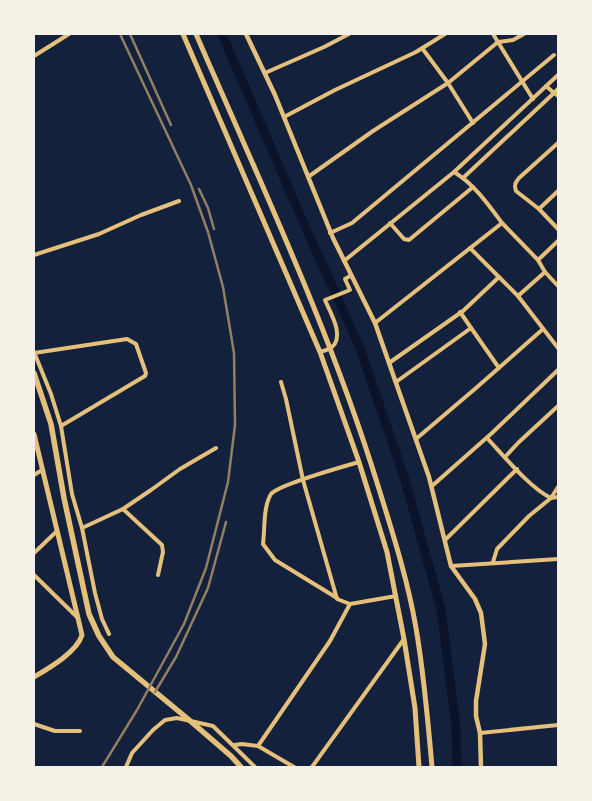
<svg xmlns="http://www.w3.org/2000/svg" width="592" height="801" viewBox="0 0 592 801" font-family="'Fira Sans',sans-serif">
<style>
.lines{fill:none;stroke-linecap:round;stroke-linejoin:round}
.canal{stroke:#0b132b;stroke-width:9}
.minor{stroke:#e5c07b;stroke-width:4}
.tertiary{stroke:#e5c07b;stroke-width:4.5}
.secondary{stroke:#e5c07b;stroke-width:5}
.primary{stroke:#e5c07b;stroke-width:5.5}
.rail{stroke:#918062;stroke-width:2.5}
</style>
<rect width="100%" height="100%" fill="#14213d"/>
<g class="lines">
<!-- canal -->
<path class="canal" d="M 222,34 L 301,217 L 360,348 L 404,477 L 441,609 L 456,727 L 457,767"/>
<!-- minor -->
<g class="minor">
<path d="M 493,34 L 533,99"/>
<path d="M 34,56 L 69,34"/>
<path d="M 265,73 L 324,47 L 349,34"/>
<path d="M 558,89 L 554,93 L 558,96"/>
<path d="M 284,117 L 335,90 L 416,52 L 445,34"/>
<path d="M 473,123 L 448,83 L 498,42 L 513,40 L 524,34"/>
<path d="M 558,143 L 519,178 C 515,183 514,185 516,191 L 539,209 L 558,229"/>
<path d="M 308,177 L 373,131 L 448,83 L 422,48"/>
<path d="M 463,178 L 554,93 L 546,86"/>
<path d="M 539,209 L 558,191"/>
<path d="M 390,223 L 404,239 L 409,240 L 473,187"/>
<path d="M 502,223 L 538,260"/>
<path d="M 330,233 L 352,223 L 554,55"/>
<path d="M 470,248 L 499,277"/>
<path d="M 34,255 L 99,234 L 141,215 L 179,201"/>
<path d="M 344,261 L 454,172 L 558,75"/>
<path d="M 545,272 L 558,286"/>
<path d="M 518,296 L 545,272 L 538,260 L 558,241"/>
<path d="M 460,312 L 499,368"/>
<path d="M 375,323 L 502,223 C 488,204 474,184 454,172"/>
<path d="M 34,352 L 51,394 L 61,426 L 72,494 L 82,528 L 95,593 L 102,619 L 109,634"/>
<path d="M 320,352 C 324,351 329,349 332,347 C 345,336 330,312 325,300 L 350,290 L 345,279 L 350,276"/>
<path d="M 34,353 L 127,339 L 136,344 L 137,347 L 146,373 L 145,376 L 61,426"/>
<path d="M 389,363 L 463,311 L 499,277 L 518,296 L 558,348"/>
<path d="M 281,382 L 286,399 L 303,480 L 337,599 L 350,604 L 396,596"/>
<path d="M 396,382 L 471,328"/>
<path d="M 487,438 C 503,455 530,488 551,498 L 558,487"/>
<path d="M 416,439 L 476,388 L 543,329"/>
<path d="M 505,457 L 519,442 L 558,406"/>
<path d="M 34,475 L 42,470"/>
<path d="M 432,486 L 492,433 L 558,370"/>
<path d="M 123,509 L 151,490 L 180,469 L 216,448"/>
<path d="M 82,528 L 123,509 L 162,545 L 163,552 L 158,575"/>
<path d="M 445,540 L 517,469"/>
<path d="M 34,553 L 57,531"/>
<path d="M 493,562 L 497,549 L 529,516 L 551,498 L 558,497"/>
<path d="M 451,566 L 558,559"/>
<path d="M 34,575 L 78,618"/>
<path d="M 337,598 L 275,560 L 263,544 C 265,529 263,507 271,494 C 278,485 345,466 359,462"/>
<path d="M 34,724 L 55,731 L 80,731"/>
<path d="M 480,733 L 558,725"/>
<path d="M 234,745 L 242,744 L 258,746 L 294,767"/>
<path d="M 258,746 L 330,641 L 350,604"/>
<path d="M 126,767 L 132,753 L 153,730 L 165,720 L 177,718 L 213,726 L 255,767"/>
<path d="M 312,767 L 404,639"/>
</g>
<!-- tertiary -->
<path class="tertiary" d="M 246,34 L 275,95 L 333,238 L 375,323 L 429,477 L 451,566 L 475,599 L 481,613 L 485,644 L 476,701 L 476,716 L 480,733 L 481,767"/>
<!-- secondary -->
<g class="secondary">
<path d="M 183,34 L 320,352 L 359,462 L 387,552 L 404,639 L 415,708 L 419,767"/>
<path d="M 196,34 C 261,184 331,332 379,489 C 393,534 408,581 416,628 C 424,674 428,721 432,767"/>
<path d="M 34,434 L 82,635 C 77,652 49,668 34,677"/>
</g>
<!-- primary -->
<path class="primary" d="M 34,373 L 51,424 L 64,498 L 89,614 L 99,636 L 113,657 L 188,719 L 231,756 L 241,767"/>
<!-- rail -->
<g class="rail">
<path d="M 130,34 L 171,125"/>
<path d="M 199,189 L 208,208 L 214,229"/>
<path d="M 155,692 L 176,657 L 208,588 L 226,522"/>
<path d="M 102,767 L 137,710 L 184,624 L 206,568 L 228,482 L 235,425 L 234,353 L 223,287 L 208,232 L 191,185 L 120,34"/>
</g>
</g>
<!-- border -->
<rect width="592" height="801" fill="none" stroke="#f6f1e7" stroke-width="70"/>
</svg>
